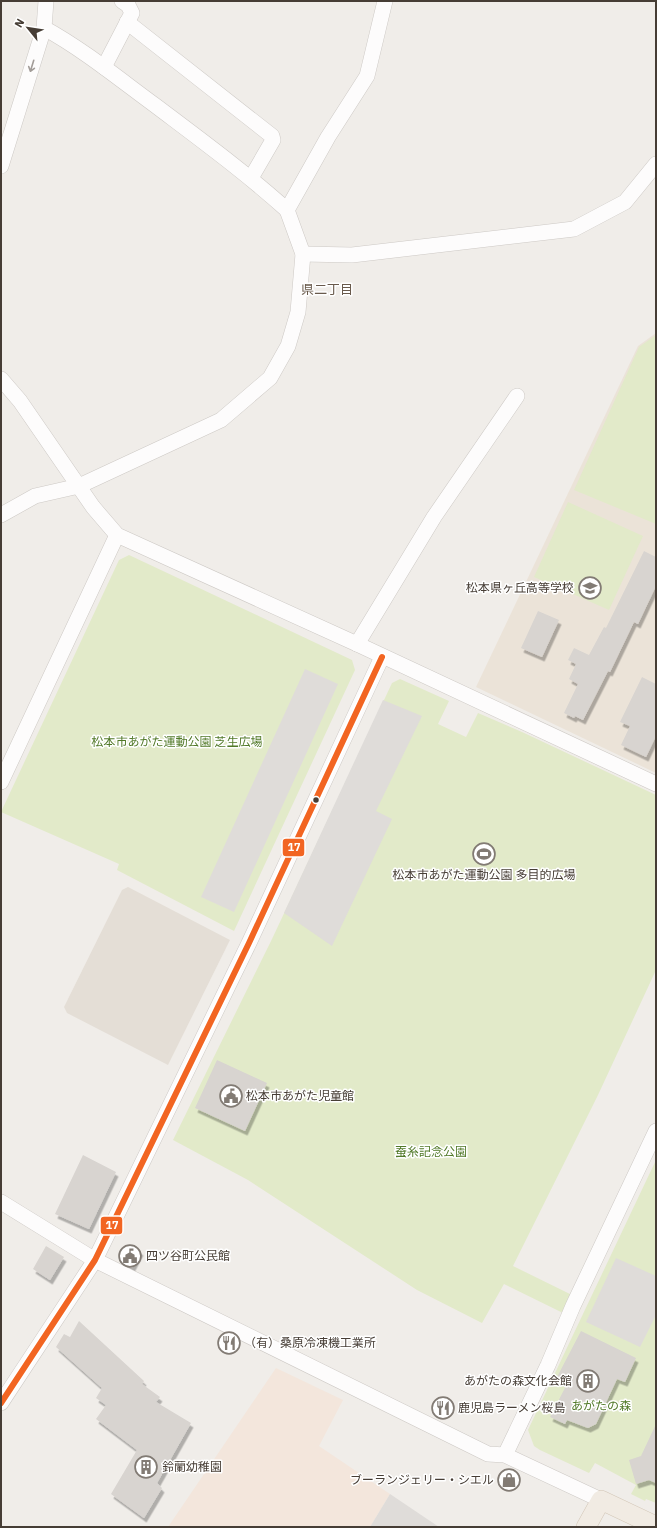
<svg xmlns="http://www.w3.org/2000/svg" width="657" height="1528" viewBox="0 0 657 1528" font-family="'IBM Plex Sans','Noto Sans JP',sans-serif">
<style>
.residential{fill:#e4ded6}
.commercial{fill:#f3e6dc}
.education{fill:#ebe3d8}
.green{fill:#e2eac9}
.parking{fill:#dfdcd9}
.building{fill:#d8d4d0;filter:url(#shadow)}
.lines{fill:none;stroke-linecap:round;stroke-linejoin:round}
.minor-casing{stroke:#cdc9c5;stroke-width:16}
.major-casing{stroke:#d2c6b6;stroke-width:20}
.minor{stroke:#fdfcfc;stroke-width:15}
.major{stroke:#f1ebe3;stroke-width:19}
.bus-1-casing{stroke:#fff;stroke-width:9}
.bus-1{stroke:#f26522;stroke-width:6}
.oneway{stroke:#a29c98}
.bus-dot{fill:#463d35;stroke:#fff;stroke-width:1.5}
.labels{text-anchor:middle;stroke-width:3;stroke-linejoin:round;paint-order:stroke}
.poi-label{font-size:12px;fill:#463d35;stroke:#fff;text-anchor:start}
.park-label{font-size:12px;fill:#517928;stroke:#fff}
.neighbourhood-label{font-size:13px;fill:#695a4c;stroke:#fff}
.line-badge{stroke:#fff;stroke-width:1.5}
.badge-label{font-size:11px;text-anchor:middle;font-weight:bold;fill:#fff}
</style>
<defs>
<filter id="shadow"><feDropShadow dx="2.5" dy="4.5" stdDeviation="0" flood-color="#0004"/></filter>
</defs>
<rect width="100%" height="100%" fill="#f0ede9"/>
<!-- residential -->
<path class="residential" d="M 128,887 L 230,940 L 168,1065 L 67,1013 L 64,1007 L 122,890 Z"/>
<!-- commercial -->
<path class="commercial" d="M 276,1368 L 343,1400 L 319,1446 L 390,1494 L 370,1527 L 168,1527 Z"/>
<!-- education -->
<path class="education" d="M 656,333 L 656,773 L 476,687 L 638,346 Z"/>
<!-- green -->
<g class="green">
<path d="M 656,335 L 656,524 L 574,490 L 639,347 Z"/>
<path d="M 568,502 L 643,536 L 609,610 L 534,577 Z"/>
<path d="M 129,555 L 352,660 L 355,670 L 234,931 L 117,870 L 119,864 L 1,812 L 119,560 Z"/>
<path d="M 400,679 L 449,701 L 438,724 L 466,737 L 478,713 L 522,732 L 656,795 L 656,970 L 598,1095 L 513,1266 L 572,1295 L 563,1313 L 504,1284 L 482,1323 L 417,1290 L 248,1180 L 173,1140 L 272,939 L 392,683 Z"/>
<path d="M 656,1160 L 656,1503 L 646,1499 L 645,1501 L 631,1494 L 636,1485 L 595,1463 L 589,1473 L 540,1450 L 534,1446 L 528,1430 Z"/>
</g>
<!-- parking -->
<g class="parking">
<path d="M 305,669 L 338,684 L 234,912 L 201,897 Z"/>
<path d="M 383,700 L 422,716 L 376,811 L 392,819 L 332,946 L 284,913 Z"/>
<path d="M 616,1258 L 656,1276 L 656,1315 L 640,1347 L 586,1322 Z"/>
<path d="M 390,1494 L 439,1527 L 370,1527 Z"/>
</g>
<!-- building -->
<g class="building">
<path d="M 644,551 L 656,557 L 656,586 L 638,624 L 634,622 L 610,672 L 608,671 L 583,720 L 575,716 L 574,718 L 564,713 L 578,684 L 569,679 L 576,664 L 568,660 L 574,648 L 589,655 L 604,627 L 606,628 Z"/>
<path d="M 538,611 L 559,620 L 542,657 L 521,648 Z"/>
<path d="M 642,677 L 656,684 L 656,736 L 646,757 L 621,745 L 630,726 L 620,722 Z"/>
<path d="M 217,1060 L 267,1083 L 245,1131 L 195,1108 Z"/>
<path d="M 83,1155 L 116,1172 L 89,1229 L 55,1214 Z"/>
<path d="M 129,1244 L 141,1251 L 132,1268 L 120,1262 Z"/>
<path d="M 46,1246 L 64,1257 L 50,1280 L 33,1269 Z"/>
<path d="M 79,1321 L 144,1381 L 142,1384 L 160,1397 L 156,1402 L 191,1423 L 157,1483 L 162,1488 L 144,1518 L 111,1494 L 137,1450 L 96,1419 L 106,1405 L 96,1398 L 102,1388 L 56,1347 L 64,1334 L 70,1337 Z"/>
<path d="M 581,1331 L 636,1358 L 625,1382 L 617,1379 L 596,1424 L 588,1428 L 567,1420 L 565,1424 L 550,1417 L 567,1384 L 556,1379 Z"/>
<path d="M 656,1424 L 656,1483 L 649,1480 L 636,1484 L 629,1460 L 641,1456 Z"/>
</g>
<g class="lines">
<!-- minor casing -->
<g class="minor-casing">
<g id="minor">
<path d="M 127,22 L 272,136 L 273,140 L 251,178"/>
<path d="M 44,28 C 84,50 119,79 156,106 C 201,140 246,173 287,210"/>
<path d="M 104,67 L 132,13 L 128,5 L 122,1"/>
<path d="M 1,166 L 44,28 L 46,1"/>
<path d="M 303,254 L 352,255 L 574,229 L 625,202 L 656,164"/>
<path d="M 1,379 L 20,401 L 93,507 L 117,535 L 357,644 L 656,784"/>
<path d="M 1,515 L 35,496 L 79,486 L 221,420 L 270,378 L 288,346 L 298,312 L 303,254 L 287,210 L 328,137 L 367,76 L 385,1"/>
<path d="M 357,644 L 434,517 L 517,396"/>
<path d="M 1,782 L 117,535"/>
<path d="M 1,1202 L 95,1260 L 488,1454 L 505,1455 L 601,1500"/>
<path d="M 1,1403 L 95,1260 L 249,943 L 382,657"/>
<path d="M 505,1455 L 548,1365 L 573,1306 L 656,1131"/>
</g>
</g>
<!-- major casing -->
<g class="major-casing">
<path id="major" d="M 586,1527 L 601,1500 L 656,1526"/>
</g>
<!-- minor -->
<use href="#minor" class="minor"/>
<!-- major -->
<use href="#major" class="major"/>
<!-- bus-1 casing -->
<g class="bus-1-casing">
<path id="bus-1" d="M 1,1403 L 95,1260 L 249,943 L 382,657"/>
</g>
<!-- bus-1 -->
<use href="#bus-1" class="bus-1"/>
</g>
<!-- one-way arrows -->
<defs><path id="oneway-shaft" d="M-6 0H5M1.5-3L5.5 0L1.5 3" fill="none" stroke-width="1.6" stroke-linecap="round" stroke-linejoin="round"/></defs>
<use class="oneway" href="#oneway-shaft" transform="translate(32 66) rotate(107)"/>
<!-- icons -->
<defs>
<g id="school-ring" transform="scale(1.15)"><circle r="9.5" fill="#fff" stroke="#827b74" stroke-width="1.5"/><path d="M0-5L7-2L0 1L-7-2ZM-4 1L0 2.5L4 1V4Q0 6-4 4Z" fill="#827b74"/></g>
<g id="stadium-ring" transform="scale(1.15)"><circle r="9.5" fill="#fff" stroke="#827b74" stroke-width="1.5"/><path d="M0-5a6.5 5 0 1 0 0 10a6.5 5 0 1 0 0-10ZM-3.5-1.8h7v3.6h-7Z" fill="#827b74"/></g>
<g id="civic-ring" transform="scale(1.15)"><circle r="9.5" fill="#fff" stroke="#827b74" stroke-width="1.5"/><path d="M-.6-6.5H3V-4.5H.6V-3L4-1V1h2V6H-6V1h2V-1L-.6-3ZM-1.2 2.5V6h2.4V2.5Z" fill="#827b74"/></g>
<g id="restaurant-ring" transform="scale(1.15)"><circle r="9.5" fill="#fff" stroke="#827b74" stroke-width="1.5"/><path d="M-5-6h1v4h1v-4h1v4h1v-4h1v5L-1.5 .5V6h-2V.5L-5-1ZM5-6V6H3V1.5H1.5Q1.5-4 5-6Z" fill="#827b74"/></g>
<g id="building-ring" transform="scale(1.15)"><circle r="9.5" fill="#fff" stroke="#827b74" stroke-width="1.5"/><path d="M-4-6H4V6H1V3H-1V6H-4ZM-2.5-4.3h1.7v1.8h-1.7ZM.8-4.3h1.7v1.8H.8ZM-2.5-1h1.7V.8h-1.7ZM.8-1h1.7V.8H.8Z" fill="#827b74"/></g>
<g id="shop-ring" transform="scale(1.15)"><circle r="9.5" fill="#fff" stroke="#827b74" stroke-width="1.5"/><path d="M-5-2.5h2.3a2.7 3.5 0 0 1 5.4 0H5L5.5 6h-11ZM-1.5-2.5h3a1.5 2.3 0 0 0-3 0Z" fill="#827b74"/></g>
</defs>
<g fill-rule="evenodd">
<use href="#school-ring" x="590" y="588"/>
<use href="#stadium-ring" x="484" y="854"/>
<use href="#civic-ring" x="231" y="1096"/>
<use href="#civic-ring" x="130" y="1256"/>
<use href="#restaurant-ring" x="229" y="1343"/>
<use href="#building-ring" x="588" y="1381"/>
<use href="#restaurant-ring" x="443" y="1408"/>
<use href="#building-ring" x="146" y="1467"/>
<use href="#shop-ring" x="509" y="1480"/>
</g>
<!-- markers -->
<circle class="bus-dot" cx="316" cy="800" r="3.5"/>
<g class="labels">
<!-- poi labels -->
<g class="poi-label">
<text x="574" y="592" text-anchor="end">松本県ヶ丘高等学校</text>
<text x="484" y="879" text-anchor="middle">松本市あがた運動公園 多目的広場</text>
<text x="246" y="1100">松本市あがた児童館</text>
<text x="146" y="1260">四ツ谷町公民館</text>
<text x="244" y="1347">（有）桑原冷凍機工業所</text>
<text x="572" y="1385" text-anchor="end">あがたの森文化会館</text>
<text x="458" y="1412">鹿児島ラーメン桜島</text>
<text x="162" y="1471">鈴蘭幼稚園</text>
<text x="494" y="1484" text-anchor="end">ブーランジェリー・シエル</text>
</g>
<!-- park labels -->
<g class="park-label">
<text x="177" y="746">松本市あがた運動公園 芝生広場</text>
<text x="431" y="1156">蚕糸記念公園</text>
<text x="601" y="1410">あがたの森</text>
</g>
<!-- neighbourhood labels -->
<g class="neighbourhood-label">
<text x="327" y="294">県二丁目</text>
</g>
</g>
<g class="line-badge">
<rect x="282" y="838" width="23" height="19" rx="4" fill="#f26522"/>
<rect x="100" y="1216" width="23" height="19" rx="4" fill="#f26522"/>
</g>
<g class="badge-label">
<text x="294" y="851">17</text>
<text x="112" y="1229">17</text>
</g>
<!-- border -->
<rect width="657" height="1528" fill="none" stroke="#463d35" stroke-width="4"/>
<!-- north arrow -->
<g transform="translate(28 28) rotate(300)" stroke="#ffffff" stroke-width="3" paint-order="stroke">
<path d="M0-3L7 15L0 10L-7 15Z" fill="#463d35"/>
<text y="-6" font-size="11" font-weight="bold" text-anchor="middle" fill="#463d35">N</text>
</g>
</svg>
